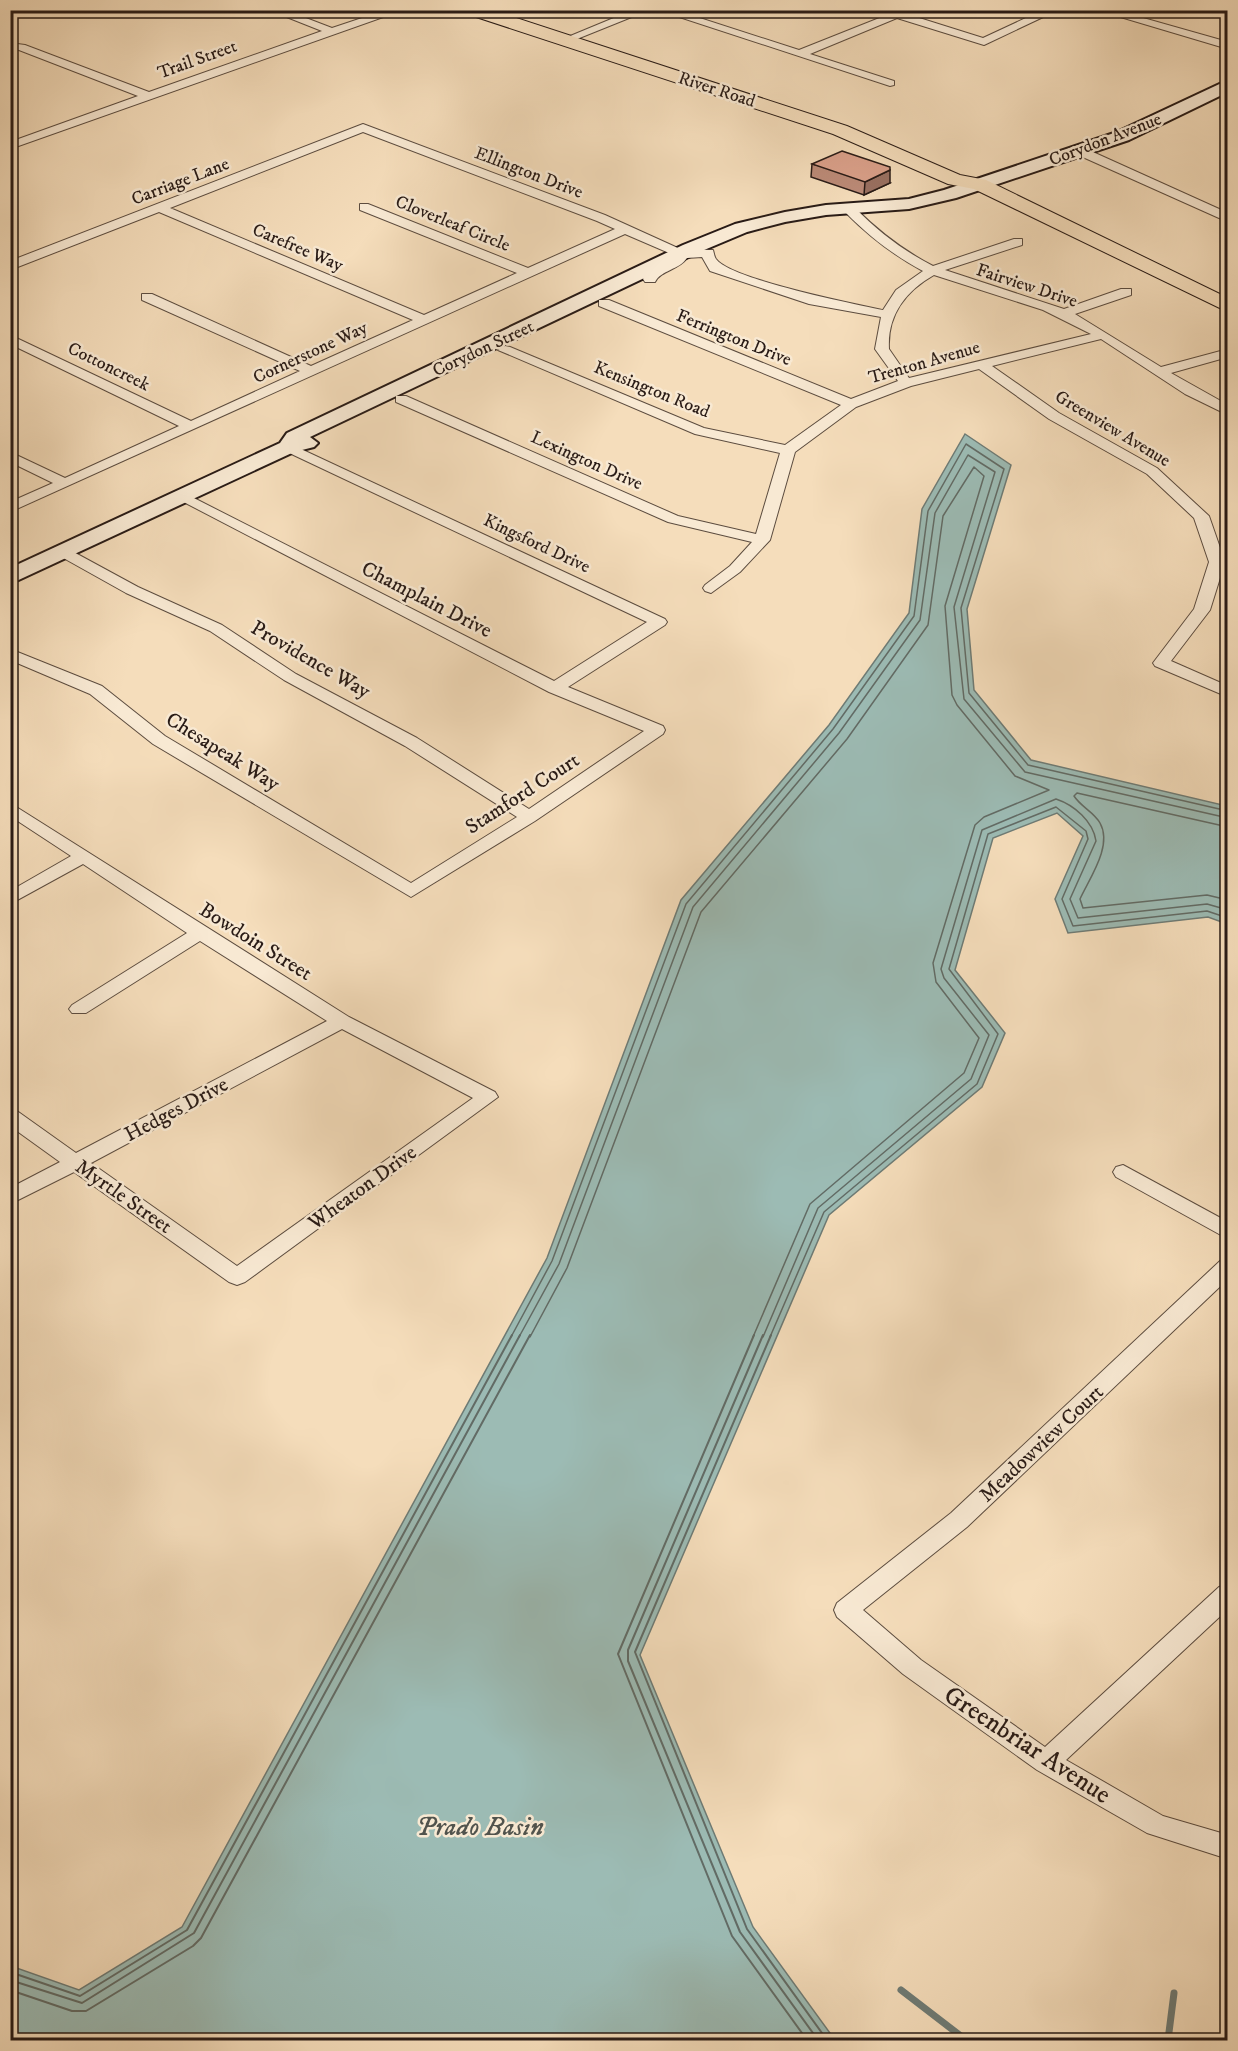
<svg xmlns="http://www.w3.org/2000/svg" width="1238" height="2051" viewBox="0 0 1238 2051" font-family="'IM FELL DW Pica',serif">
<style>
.water{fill:#9cbbb4;stroke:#6e7b75;stroke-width:1.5}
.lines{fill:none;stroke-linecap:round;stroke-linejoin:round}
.shore-far1{stroke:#626b65;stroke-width:1.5}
.shore{stroke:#626b65;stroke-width:2}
.stream{stroke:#6e7b75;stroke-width:7}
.street-casing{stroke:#5c4c3f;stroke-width:2}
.secondary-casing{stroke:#291b16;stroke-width:4}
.primary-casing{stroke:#291b16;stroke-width:2}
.street{fill:#f8e9d3;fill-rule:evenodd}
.secondary{fill:#f8e9d3;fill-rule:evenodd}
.primary{fill:#f5ddbb;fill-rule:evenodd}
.wall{fill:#bb8a77;stroke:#291b16;stroke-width:1.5}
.shaded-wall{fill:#997061;stroke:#291b16;stroke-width:1.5}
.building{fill:#daa08a;stroke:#291b16;stroke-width:1.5}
.labels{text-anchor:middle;stroke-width:5;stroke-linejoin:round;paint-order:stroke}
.far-street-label{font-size:18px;fill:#291b16;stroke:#f8e9d3}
.street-label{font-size:21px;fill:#291b16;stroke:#f8e9d3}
.near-street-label{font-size:26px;fill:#291b16;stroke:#f8e9d3}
.near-water-label{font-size:27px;font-style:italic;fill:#51534d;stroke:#f8e9d3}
</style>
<rect width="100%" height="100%" fill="#f5ddbb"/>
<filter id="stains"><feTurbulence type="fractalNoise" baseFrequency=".00333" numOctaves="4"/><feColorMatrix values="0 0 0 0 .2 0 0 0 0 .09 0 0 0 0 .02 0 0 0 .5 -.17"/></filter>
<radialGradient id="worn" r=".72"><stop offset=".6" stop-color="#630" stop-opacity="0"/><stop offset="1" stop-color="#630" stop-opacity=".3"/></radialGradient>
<!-- water -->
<path class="water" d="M 965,434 L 1011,465 L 967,609 L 974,690 L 1031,760 L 1227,806 L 1227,924 L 1208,917 L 1068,933 L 1055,899 L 1083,836 L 1057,813 L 993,838 L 955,970 L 1005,1033 L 982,1087 L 829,1215 L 640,1655 L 753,1927 L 835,2040 L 11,2040 L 11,1966 L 79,1990 L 182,1927 L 547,1258 L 681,900 L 829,725 L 909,613 L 922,509 Z"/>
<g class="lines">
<!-- shore-far1 -->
<g class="shore-far1">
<path d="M 1228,827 L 1077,793 L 1074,796 C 1081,807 1094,812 1100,823 C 1113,846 1089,879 1080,899 L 1083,908 L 1207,895 L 1228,900"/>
<path d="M 511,1337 L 552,1261 L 686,904 L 833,729 L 914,616 L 928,511 L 966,444 L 1004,469 L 961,608 L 969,693 L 1028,765 L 1228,811"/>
<path d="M 519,1337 L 559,1264 L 693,907 L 839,733 L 920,620 L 935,513 L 968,455 L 995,472 L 954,607 L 964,699 L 1025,772 L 1228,818"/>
<path d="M 530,1337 L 567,1268 L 701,912 L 847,739 L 928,625 L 943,516 L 974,467 L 984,476 L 945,606 L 952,695 L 957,705 L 1015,776 L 1049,790 L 984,817 L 975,825 L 933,963 L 936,982 L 979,1038 L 964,1073 L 810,1204 L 753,1337"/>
<path d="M 763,1337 L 818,1208 L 971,1079 L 989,1035 L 944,978 L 941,969 L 982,830 L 1056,799 C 1074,805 1093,821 1096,841 L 1070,899 L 1078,918 L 1207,904 L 1228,910"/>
<path d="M 770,1337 L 824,1212 L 977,1084 L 998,1034 L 949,969 L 988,834 L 1056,807 L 1086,831 L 1088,839 L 1062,899 L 1073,926 L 1207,911 L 1228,918"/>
</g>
<!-- shore -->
<g class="shore">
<path d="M 754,1335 L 618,1654 L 732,1936 L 807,2040"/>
<path d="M 763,1335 L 628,1650 L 628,1661 L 740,1932 L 818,2040"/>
<path d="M 771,1335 L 635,1652 L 747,1929 L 827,2040"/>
<path d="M 10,1972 L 80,1996 L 187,1930 L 512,1335"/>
<path d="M 10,1980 L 82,2003 L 194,1933 L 520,1335"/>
<path d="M 10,1990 L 72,2011 L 86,2011 L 193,1946 L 201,1938 L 530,1335"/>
</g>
<!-- stream -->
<g class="stream">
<path d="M 901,1990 L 966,2040"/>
<path d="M 1168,2040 L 1174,1993"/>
</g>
<!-- street casing -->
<g class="street-casing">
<g id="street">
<path d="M 269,10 L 285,10 L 332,28 L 386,10 L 403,10 L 10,149 L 10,142 L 138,96 L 19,50 L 10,49 L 10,43 L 25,45 L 149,92 L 322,31 Z"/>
<path d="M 633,10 L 649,10 L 572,41 L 563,39 Z"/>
<path d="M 658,10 L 675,10 L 799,50 L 897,11 L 983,38 L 1043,10 L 1058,10 L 984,45 L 897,18 L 810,54 L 894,81 L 894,85 L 890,86 Z"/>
<path d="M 1097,10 L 1115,10 L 1228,42 L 1228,49 Z"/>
<path d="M 363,124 L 605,215 L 680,249 L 713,250 C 714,253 714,256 716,259 C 730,279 854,304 883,310 L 896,290 L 923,271 C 893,255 870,237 846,213 L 846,207 L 854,207 C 879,232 902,250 933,266 L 1014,239 L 1022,239 L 1022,245 L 945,270 L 1064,309 L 1121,289 L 1131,289 L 1131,295 L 1075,314 L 1161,367 L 1228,349 L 1228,357 L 1171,373 L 1228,405 L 1228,415 L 1185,394 L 1101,339 L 992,366 L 1059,413 L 1157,468 L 1209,516 L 1225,562 L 1210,610 L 1171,661 L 1228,686 L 1228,697 L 1155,666 L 1153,663 L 1194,609 L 1209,562 L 1194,518 L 1147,474 L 1049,419 L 979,369 L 911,386 L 856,407 L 795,452 L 770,540 L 740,572 L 711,593 L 705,591 L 703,588 L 705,585 L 730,566 L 752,542 L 668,522 L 396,402 L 396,396 L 406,396 L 678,516 L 756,534 L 780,453 L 695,434 L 498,350 L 505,346 L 510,347 L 704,428 L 785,445 L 841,405 L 599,306 L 599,300 L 609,300 L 851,399 L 898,381 L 875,349 L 881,317 L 809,304 L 710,271 L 702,257 L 687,258 C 679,270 661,270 655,282 L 645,282 L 643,279 L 646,272 L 676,256 L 625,234 L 10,512 L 10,502 L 53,483 L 10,462 L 10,452 L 65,478 L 179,426 L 10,344 L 10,335 L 191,421 L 300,371 L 142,300 L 142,294 L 152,294 L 311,366 L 413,320 L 159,212 L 10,270 L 10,261 ZM 363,132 L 597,221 L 615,229 L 528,268 L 368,204 L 360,204 L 360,210 L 517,273 L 424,315 L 170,208 ZM 934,275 L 1043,310 L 1091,334 L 909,378 L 889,349 C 887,315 906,291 934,275 Z"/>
<path d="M 1076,148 L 1084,148 L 1228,213 L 1228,222 L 1076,154 Z"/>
<path d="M 288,443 L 665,619 L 667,622 L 665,625 L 568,687 L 663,726 L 665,730 L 663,734 L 535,821 L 411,897 L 153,744 L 90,694 L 10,660 L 10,649 L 102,686 L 165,736 L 411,883 L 517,817 L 405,746 L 284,680 L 210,631 L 126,593 L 58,555 L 55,552 L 58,549 L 68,549 L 138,587 L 222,625 L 296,674 L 417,738 L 529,809 L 644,731 L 549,692 L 174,497 L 176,494 L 186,494 L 554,681 L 647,622 L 283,450 L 281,447 L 283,444 Z"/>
<path d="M 10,803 L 349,1017 L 495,1092 L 498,1097 L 245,1282 L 237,1285 L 229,1282 L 74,1172 L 10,1204 L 10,1188 L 60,1162 L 10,1126 L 10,1109 L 17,1111 L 76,1153 L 327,1021 L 200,941 L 86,1013 L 72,1013 L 69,1009 L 72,1005 L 187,933 L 83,864 L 10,904 L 10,891 L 71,856 L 10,816 ZM 342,1029 L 473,1098 L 237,1266 L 91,1163 Z"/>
<path d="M 1123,1165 L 1228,1222 L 1228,1239 L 1116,1177 L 1113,1172 L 1116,1167 Z"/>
<path d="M 1228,1258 L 1228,1279 L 967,1527 L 863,1610 L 921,1660 L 1045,1747 L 1219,1587 L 1228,1584 L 1228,1609 L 1066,1760 L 1163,1816 L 1228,1835 L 1228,1859 L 1147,1833 L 1037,1770 L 903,1674 L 837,1617 L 834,1610 L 837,1603 L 951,1513 L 1220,1261 Z"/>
</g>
</g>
<!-- secondary casing -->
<g class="secondary-casing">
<path id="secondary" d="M 1228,80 L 1228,92 L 1129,140 L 956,198 L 909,209 L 826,215 L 785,222 L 747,232 L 697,253 L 310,437 L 318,443 L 314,447 L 294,452 L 10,584 L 10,568 L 280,443 L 287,433 L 683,245 L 735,224 L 785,212 L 826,205 L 909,199 L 944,190 L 1117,132 Z"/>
</g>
<!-- primary casing -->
<g class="primary-casing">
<path id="primary" d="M 465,10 L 492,10 L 847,126 L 960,175 L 986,180 L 1228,298 L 1228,312 L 974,189 L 948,184 L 833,134 L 467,14 Z"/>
</g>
<!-- street -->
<use href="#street" class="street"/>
<!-- secondary -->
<use href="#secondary" class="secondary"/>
<!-- primary -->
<use href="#primary" class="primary"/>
</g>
<!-- wall -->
<path class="wall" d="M 812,164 L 890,183 L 864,195 L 811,177 Z"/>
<!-- shaded-wall -->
<path class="shaded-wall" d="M 890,170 L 890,183 L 864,195 L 865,182 Z"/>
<!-- building -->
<path class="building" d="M 842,151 L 890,167 L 890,170 L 865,182 L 812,164 Z"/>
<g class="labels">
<!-- far-street labels -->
<g class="far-street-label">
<text transform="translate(197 59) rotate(-20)" y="6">Trail Street</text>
<text transform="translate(717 89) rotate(18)" y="6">River Road</text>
<text transform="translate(1105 139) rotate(-21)" y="6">Corydon Avenue</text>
<text transform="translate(529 172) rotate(21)" y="6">Ellington Drive</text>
<text transform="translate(180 181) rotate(-21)" y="6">Carriage Lane</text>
<text transform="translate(453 223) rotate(22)" y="6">Cloverleaf Circle</text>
<text transform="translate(298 247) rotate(23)" y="6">Carefree Way</text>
<text transform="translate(1027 285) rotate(18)" y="6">Fairview Drive</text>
<text transform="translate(734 337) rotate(22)" y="6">Ferrington Drive</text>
<text transform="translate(483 348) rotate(-25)" y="6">Corydon Street</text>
<text transform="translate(310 352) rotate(-25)" y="6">Cornerstone Way</text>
<text transform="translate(924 362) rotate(-16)" y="6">Trenton Avenue</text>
<text transform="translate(109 366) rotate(26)" y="6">Cottoncreek</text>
<text transform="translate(652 389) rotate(22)" y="6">Kensington Road</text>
<text transform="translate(1113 428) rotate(31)" y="6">Greenview Avenue</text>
<text transform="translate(587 460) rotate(24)" y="6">Lexington Drive</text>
<text transform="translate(537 543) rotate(25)" y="6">Kingsford Drive</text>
</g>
<!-- street labels -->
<g class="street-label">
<text transform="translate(427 599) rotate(27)" y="7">Champlain Drive</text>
<text transform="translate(311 659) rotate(30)" y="7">Providence Way</text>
<text transform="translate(223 751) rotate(32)" y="7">Chesapeak Way</text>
<text transform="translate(522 793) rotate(-33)" y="7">Stamford Court</text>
<text transform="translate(256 941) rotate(32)" y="7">Bowdoin Street</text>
<text transform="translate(176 1109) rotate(-28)" y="7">Hedges Drive</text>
<text transform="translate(362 1187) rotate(-36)" y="7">Wheaton Drive</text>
<text transform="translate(124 1196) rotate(35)" y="7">Myrtle Street</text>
<text transform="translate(1041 1443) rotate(-43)" y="7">Meadowview Court</text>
</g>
<!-- near-street labels -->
<g class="near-street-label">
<text transform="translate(1028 1744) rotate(33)" y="9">Greenbriar Avenue</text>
</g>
<!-- near-water labels -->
<g class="near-water-label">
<text x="480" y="1835">Prado Basin</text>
</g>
</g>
<!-- margin -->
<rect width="1238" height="2051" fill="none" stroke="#f5ddbb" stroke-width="36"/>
<rect x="12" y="12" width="1214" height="2027" fill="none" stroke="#291b16" stroke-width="3"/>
<rect x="18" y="18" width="1202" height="2015" fill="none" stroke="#291b16" stroke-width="1.5"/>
<rect width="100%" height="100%" filter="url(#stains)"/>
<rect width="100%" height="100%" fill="url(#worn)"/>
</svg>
